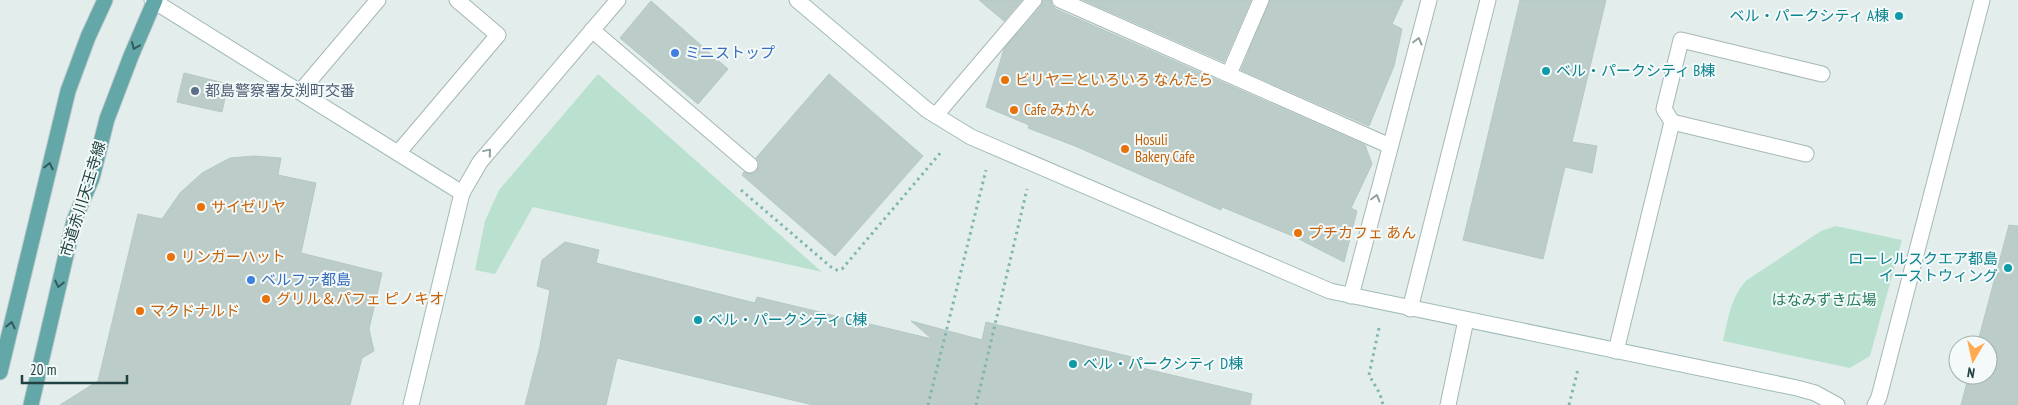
<svg xmlns="http://www.w3.org/2000/svg" width="2018" height="405" viewBox="0 0 2018 405" font-family="'PT Sans Narrow','Noto Sans JP',sans-serif">
<style>
.green{fill:#bae1cf}
.building{fill:#bbccc9;stroke:#b4c8c6}
.lines{fill:none;stroke-linecap:round;stroke-linejoin:round}
.lane-casing{stroke:#a5b7b5;stroke-width:17}
.street-casing{stroke:#a5b7b5;stroke-width:17}
.secondary-casing{stroke:#a0bbb9;stroke-width:17}
.primary-casing{stroke:#c1caca;stroke-width:17}
.path{stroke:#80b5b2;stroke-width:3;stroke-dasharray:2.5 4;stroke-linecap:butt}
.lane{stroke:#fff;stroke-width:15}
.street{stroke:#fff;stroke-width:15}
.secondary{stroke:#fff;stroke-width:15}
.primary{stroke:#63a7a8;stroke-width:15}
.oneway{stroke:#90a0a0}
.oneway2{stroke:#315a5b}
.culture-dot{fill:#0f9aa8;stroke:#f4faf9;stroke-width:2}
.shop-dot{fill:#3f7fe0;stroke:#f4faf9;stroke-width:2}
.food-dot{fill:#e8710a;stroke:#f4faf9;stroke-width:2}
.service-dot{fill:#5c6f8a;stroke:#f4faf9;stroke-width:2}
.labels{text-anchor:middle;stroke-width:4;stroke-linejoin:round;paint-order:stroke}
.culture-label{font-size:15px;fill:#0d838f;stroke:#f4faf9;text-anchor:start}
.shop-label{font-size:15px;fill:#366cbe;stroke:#f4faf9;text-anchor:start}
.food-label{font-size:15px;fill:#c56008;stroke:#f4faf9;text-anchor:start}
.service-label{font-size:15px;fill:#4e5e75;stroke:#f4faf9;text-anchor:start}
.street-label{font-size:15px;fill:#204141;stroke:#f4faf9}
.park-label{font-size:15px;fill:#267c5f;stroke:#f4faf9}
</style>
<rect width="100%" height="100%" fill="#e3eeec"/>
<!-- green -->
<g class="green">
<path d="M 598,74 L 822,272 L 533,207 L 495,274 L 475,270 L 485,221 L 499,190 Z"/>
<path d="M 1836,226 L 1902,240 L 1870,356 L 1850,368 L 1723,341 C 1728,319 1731,296 1747,280 L 1821,231 Z"/>
</g>
<!-- building -->
<g class="building">
<path d="M 979,0 L 1022,0 L 1004,21 Z"/>
<path d="M 1043,0 L 1051,0 L 1052,5 L 1056,9 L 1365,145 L 1372,164 L 1351,208 L 1357,211 L 1344,262 L 1295,237 L 1222,207 L 1221,210 L 1075,146 L 1028,128 L 1029,125 L 986,107 L 1004,49 L 1041,6 Z"/>
<path d="M 1083,0 L 1251,0 L 1224,62 Z"/>
<path d="M 1270,0 L 1403,0 L 1392,24 L 1402,29 L 1394,66 L 1369,126 L 1241,70 Z"/>
<path d="M 1520,0 L 1606,0 L 1572,142 L 1597,146 L 1592,173 L 1565,167 L 1543,259 L 1463,240 Z"/>
<path d="M 651,1 L 728,69 L 698,104 L 620,38 Z"/>
<path d="M 184,73 L 228,84 L 222,112 L 177,102 Z"/>
<path d="M 829,74 L 923,156 L 835,256 L 742,175 L 744,172 L 753,174 L 757,171 L 759,162 L 756,158 Z"/>
<path d="M 254,156 L 281,158 L 278,175 L 316,183 L 301,253 L 382,273 L 369,329 L 374,351 L 362,358 L 350,405 L 60,405 L 98,381 L 138,214 L 162,219 L 180,193 L 202,173 L 230,158 Z"/>
<path d="M 2009,225 L 2018,226 L 2018,405 L 1961,405 L 1969,375 L 1988,375 L 1988,345 L 1977,345 Z"/>
<path d="M 565,242 L 599,250 L 596,263 L 755,303 L 757,297 L 932,339 L 911,321 L 982,340 L 986,322 L 1144,360 L 1142,368 L 1252,394 L 1250,405 L 813,405 L 617,358 L 606,405 L 525,405 L 540,346 L 550,290 L 537,286 L 542,260 Z"/>
</g>
<g class="lines">
<!-- lane casing -->
<g class="lane-casing">
<g id="lane">
<path d="M 592,30 L 750,165"/>
<path d="M 300,92 L 378,0"/>
<path d="M 1672,122 L 1664,109 L 1681,40 L 1822,74"/>
<path d="M 398,153 L 498,35 L 457,0"/>
<path d="M 1410,309 L 1488,0"/>
<path d="M 1616,351 L 1672,122 L 1806,154"/>
<path d="M 1448,405 L 1466,320"/>
<path d="M 1875,405 L 1879,397 L 1982,0"/>
</g>
</g>
<!-- street casing -->
<g class="street-casing">
<g id="street">
<path d="M 1060,0 L 1390,146"/>
<path d="M 1229,74 L 1261,0"/>
<path d="M 936,115 L 1034,0"/>
<path d="M 462,193 L 480,162 L 618,0"/>
<path d="M 1351,296 L 1429,0"/>
</g>
</g>
<!-- secondary casing -->
<g class="secondary-casing">
<g id="secondary">
<path d="M 152,0 L 462,193 L 411,405"/>
<path d="M 797,0 L 927,110 L 971,137 L 1330,291 L 1797,388 L 1815,393 L 1837,405"/>
</g>
</g>
<!-- primary casing -->
<g class="primary-casing">
<g id="primary">
<path d="M 0,372 L 68,91 L 88,37 L 105,0"/>
<path d="M 31,405 L 74,221 L 92,178 L 107,119 L 131,56 L 155,0"/>
</g>
</g>
<!-- path -->
<g class="path">
<path d="M 741,190 L 831,267 L 837,270 L 842,269 L 942,151"/>
<path d="M 1379,328 L 1369,375 L 1380,394 L 1383,405"/>
<path d="M 928,405 L 986,170"/>
<path d="M 976,405 L 1027,189"/>
<path d="M 1569,405 L 1578,369"/>
</g>
<!-- lane -->
<use href="#lane" class="lane"/>
<!-- street -->
<use href="#street" class="street"/>
<!-- secondary -->
<use href="#secondary" class="secondary"/>
<!-- primary -->
<use href="#primary" class="primary"/>
</g>
<!-- one-way arrows -->
<defs><path id="oneway-chevron" d="M-2-3.5L2.5 0L-2 3.5" fill="none" stroke-width="1.6" stroke-linecap="round" stroke-linejoin="round" transform="scale(1.25)"/></defs>
<g class="oneway">
<use href="#oneway-chevron" transform="translate(1418 41) rotate(-75)"/>
<use href="#oneway-chevron" transform="translate(488 152) rotate(-50)"/>
<use href="#oneway-chevron" transform="translate(1376 198) rotate(-75)"/>
</g>
<g class="oneway2">
<use href="#oneway-chevron" transform="translate(135 46) rotate(113)"/>
<use href="#oneway-chevron" transform="translate(49 166) rotate(-77)"/>
<use href="#oneway-chevron" transform="translate(59 284) rotate(103)"/>
<use href="#oneway-chevron" transform="translate(11 325) rotate(-77)"/>
</g>
<!-- markers -->
<g class="culture-dot">
<circle cx="1899" cy="16" r="5"/>
<circle cx="1546" cy="71" r="5"/>
<circle cx="2008" cy="268" r="5"/>
<circle cx="698" cy="320" r="5"/>
<circle cx="1073" cy="364" r="5"/>
</g>
<g class="shop-dot">
<circle cx="675" cy="53" r="5"/>
<circle cx="251" cy="280" r="5"/>
</g>
<g class="food-dot">
<circle cx="1005" cy="80" r="5"/>
<circle cx="1014" cy="110" r="5"/>
<circle cx="1125" cy="149" r="5"/>
<circle cx="201" cy="207" r="5"/>
<circle cx="1298" cy="233" r="5"/>
<circle cx="171" cy="257" r="5"/>
<circle cx="266" cy="299" r="5"/>
<circle cx="140" cy="311" r="5"/>
</g>
<circle class="service-dot" cx="195" cy="91" r="5"/>
<g class="labels">
<!-- culture labels -->
<g class="culture-label">
<text x="1889" y="21" text-anchor="end">ベル・パークシティ A棟</text>
<text x="1556" y="76">ベル・パークシティ B棟</text>
<text x="1998" y="264" text-anchor="end">ローレルスクエア都島<tspan x="1998" dy="17">イーストウィング</tspan></text>
<text x="708" y="325">ベル・パークシティ C棟</text>
<text x="1083" y="369">ベル・パークシティ D棟</text>
</g>
<!-- shop labels -->
<g class="shop-label">
<text x="685" y="58">ミニストップ</text>
<text x="261" y="285">ベルファ都島</text>
</g>
<!-- food labels -->
<g class="food-label">
<text x="1015" y="85">ビリヤニといろいろ なんたら</text>
<text x="1024" y="115">Cafe みかん</text>
<text x="1135" y="145">Hosuli<tspan x="1135" dy="17">Bakery Cafe</tspan></text>
<text x="211" y="212">サイゼリヤ</text>
<text x="1308" y="238">プチカフェ あん</text>
<text x="181" y="262">リンガーハット</text>
<text x="276" y="304">グリル＆パフェ ピノキオ</text>
<text x="150" y="316">マクドナルド</text>
</g>
<!-- service labels -->
<g class="service-label">
<text x="205" y="96">都島警察署友渕町交番</text>
</g>
<!-- street labels -->
<g class="street-label">
<text transform="translate(83 199) rotate(-73)" y="5">市道赤川天王寺線</text>
</g>
<!-- park labels -->
<g class="park-label">
<text x="1824" y="305">はなみずき広場</text>
</g>
</g>
<!-- north arrow -->
<g transform="translate(1973 360) rotate(189)"><circle r="24" fill="#f4faf9" stroke="#9fb0af"/>
<path d="M0-4L9 19L0 12L-9 19Z" fill="#ffaa50"/>
<text y="-8" font-size="14" font-weight="bold" text-anchor="middle" fill="#204141">N</text>
</g>
<!-- scale -->
<path d="M22 375v8h105v-8" fill="none" stroke="#204141" stroke-width="2.5"/>
<text x="30" y="375" font-size="15" fill="#204141" stroke="#f4faf9" stroke-width="4" paint-order="stroke">20 m</text>
</svg>
